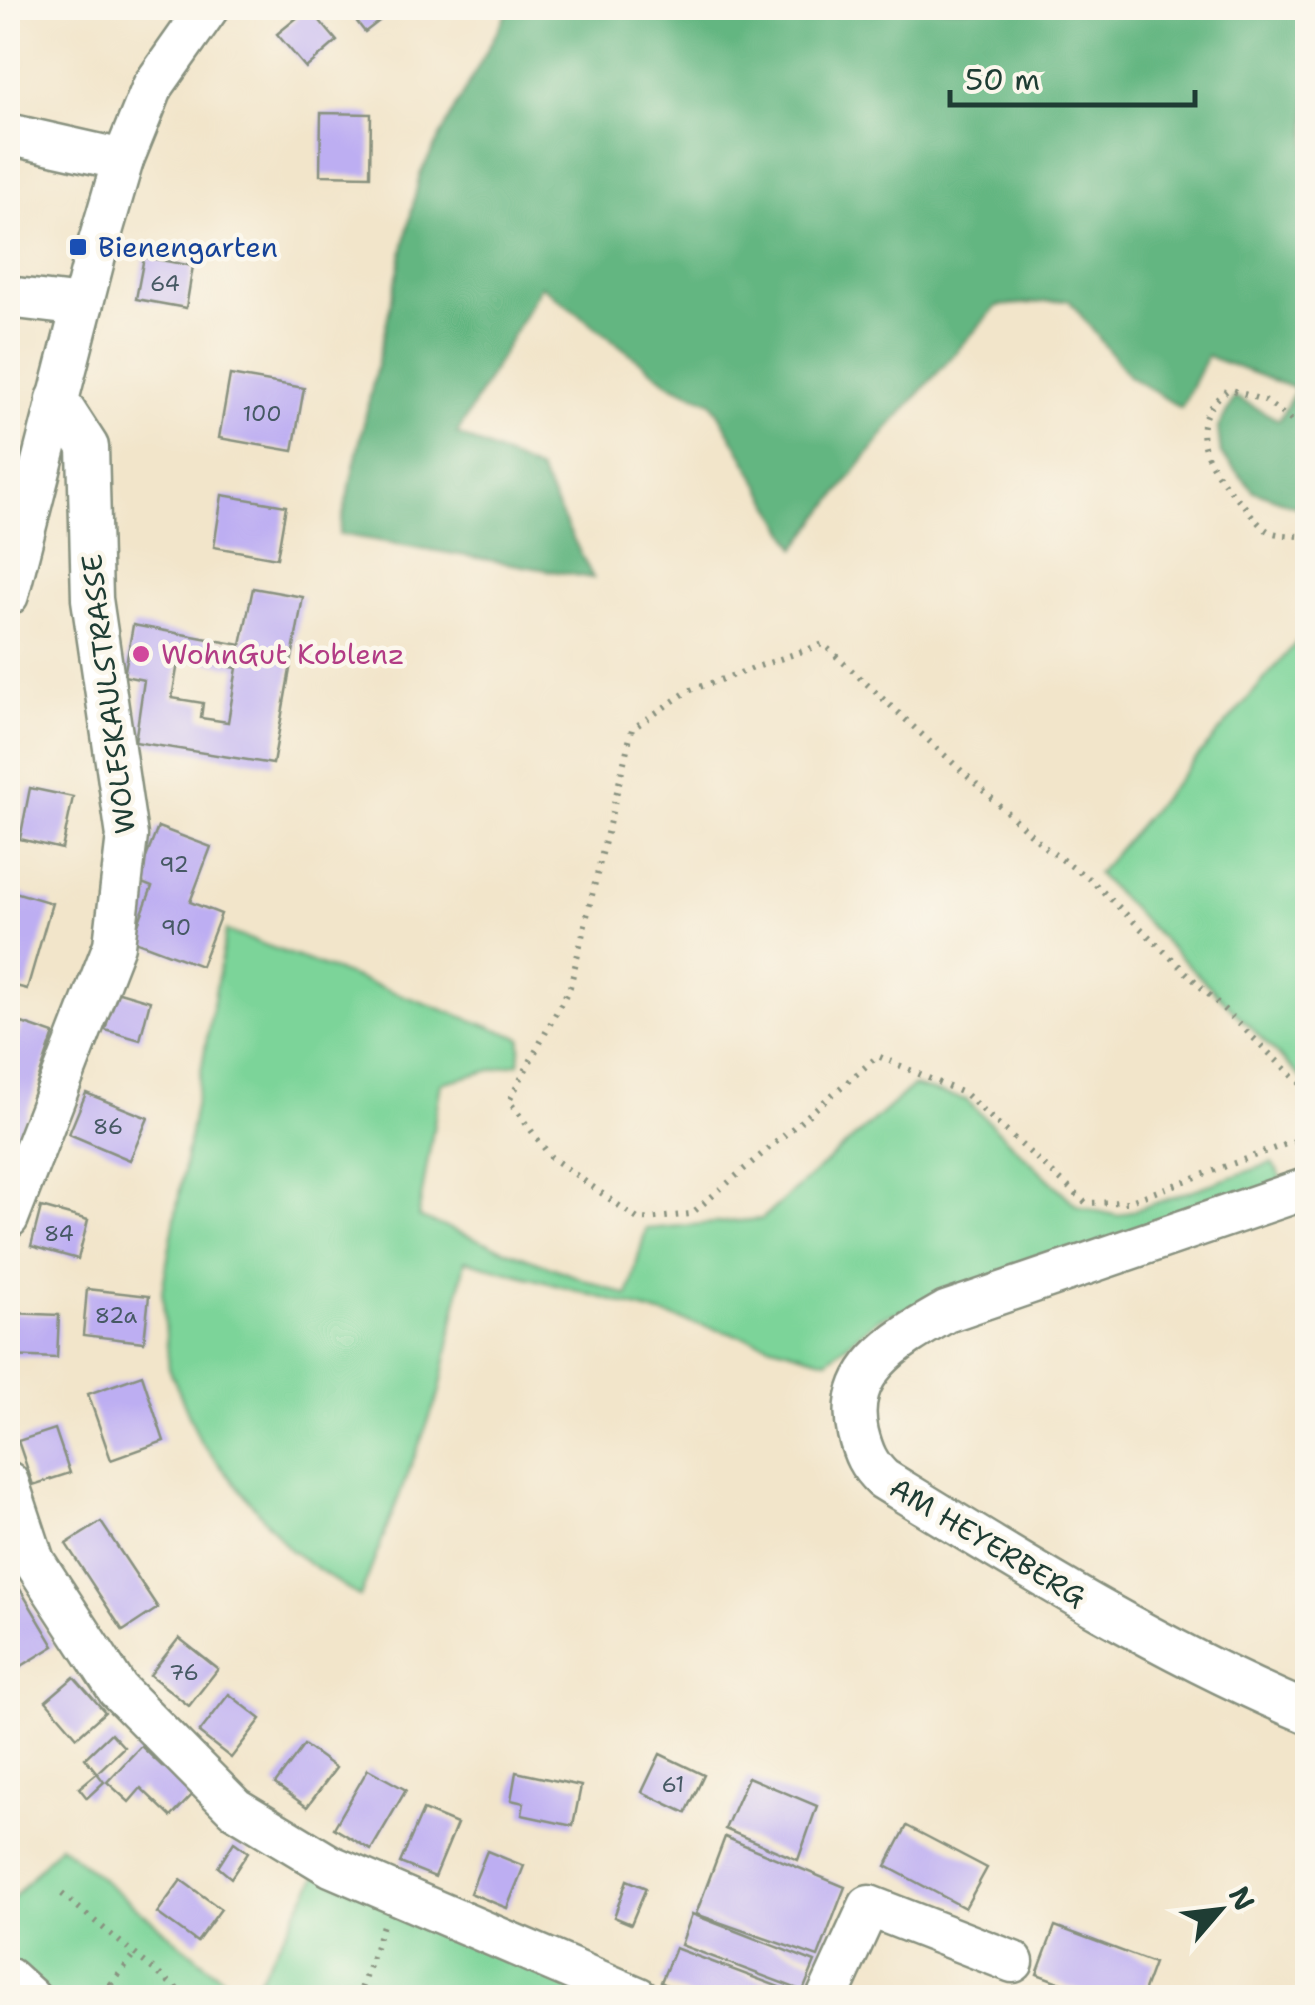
<svg xmlns="http://www.w3.org/2000/svg" width="1315" height="2005" viewBox="0 0 1315 2005" font-family="'Shantell Sans',sans-serif">
<style>
.green{fill:#7bd499;stroke:#4d8866;stroke-width:2.5}
.forest{fill:#64b681;stroke:#427a5a;stroke-width:2.5}
.building{fill:#bdaef2;fill-rule:evenodd}
.lines{fill:none;stroke-linecap:round;stroke-linejoin:round}
.minor-casing{stroke:#88917f;stroke-width:45}
.path{stroke:#88917f;stroke-width:6;stroke-dasharray:2.5 8;stroke-linecap:butt}
.minor{stroke:#fff;stroke-width:40}
.transit-dot{fill:#1a4fb4;stroke:#fbf7ec;stroke-width:4}
.hotel-dot{fill:#d1479c;stroke:#fbf7ec;stroke-width:4}
.labels{text-anchor:middle;stroke-width:9;stroke-linejoin:round;paint-order:stroke}
.number-label{font-size:22px;fill:#465964}
.transit-label{font-size:28px;fill:#164399;stroke:#fbf7ec;text-anchor:start}
.hotel-label{font-size:28px;fill:#b23c85;stroke:#fbf7ec;text-anchor:start}
.street-label{font-size:28px;fill:#1f3d34;stroke:#fbf7ec}
</style>
<rect width="100%" height="100%" fill="#fbf7ec"/>
<filter id="ink" filterUnits="userSpaceOnUse"><feTurbulence type="fractalNoise" baseFrequency=".01" numOctaves="2"/><feDisplacementMap in="SourceGraphic" scale="20" xChannelSelector="R" yChannelSelector="G"/><feConvolveMatrix kernelMatrix="1 2 1 2 8 2 1 2 1" color-interpolation-filters="sRGB"/></filter>
<filter id="wash" filterUnits="userSpaceOnUse"><feTurbulence type="fractalNoise" baseFrequency=".0048" numOctaves="4" result="noise"/><feDisplacementMap in="SourceGraphic" scale="40" xChannelSelector="R" yChannelSelector="G"/><feGaussianBlur stdDeviation="2.25" result="paint"/><feColorMatrix in="noise" values="0 0 0 0 0 0 0 0 0 0 0 0 0 0 0 0 0 1.4 0 .05"/><feComposite in="paint" operator="in"/></filter>
<g filter="url(#wash)">
<rect width="100%" height="100%" fill="#f2e5ca"/>
<!-- green -->
<g class="green">
<path d="M 1307,630 L 1307,1084 L 1097,874 Z"/>
<path d="M 226,931 L 521,1038 L 519,1063 L 441,1083 L 418,1217 L 628,1296 L 646,1229 L 762,1219 L 913,1086 L 966,1100 L 1077,1206 L 1118,1216 L 1272,1163 L 1288,1187 L 879,1318 L 827,1360 L 465,1260 L 440,1391 L 360,1597 L 290,1550 L 200,1441 L 169,1368 L 162,1291 Z"/>
<path d="M 60,1845 L 232,1986 L 256,1984 L 317,1875 L 642,1997 L 50,1997 L 8,1960 L 8,1904 Z"/>
</g>
<!-- forest -->
<path class="forest" d="M 510,8 L 1307,8 L 1307,511 L 1254,491 L 1221,454 L 1218,428 L 1235,397 L 1279,420 L 1296,389 L 1207,356 L 1181,408 L 1129,376 L 1069,300 L 997,306 L 891,425 L 796,548 L 712,402 L 670,384 L 541,285 L 457,434 L 539,471 L 593,578 L 339,534 L 420,174 Z"/>
<g id="blocks">
<!-- building -->
<g class="building">
<path d="M 309,8 L 337,41 L 306,68 L 277,34 Z"/>
<path d="M 346,8 L 396,8 L 365,32 Z"/>
<path d="M 321,113 L 371,114 L 370,176 L 320,175 Z"/>
<path d="M 144,257 L 193,266 L 186,308 L 136,299 Z"/>
<path d="M 230,375 L 304,388 L 293,451 L 219,438 Z"/>
<path d="M 222,495 L 286,506 L 277,558 L 214,547 Z"/>
<path d="M 253,588 L 303,597 L 273,764 L 135,742 L 144,680 L 124,676 L 133,625 L 241,645 ZM 179,657 L 237,668 L 228,722 L 201,718 L 203,703 L 172,698 Z"/>
<path d="M 30,788 L 73,797 L 62,849 L 20,839 Z"/>
<path d="M 158,827 L 211,847 L 190,902 L 221,914 L 201,966 L 132,940 L 152,887 L 137,881 Z"/>
<path d="M 8,890 L 52,903 L 27,989 L 8,984 Z"/>
<path d="M 116,991 L 150,1001 L 140,1040 L 105,1030 Z"/>
<path d="M 22,1023 L 54,1034 L 8,1168 L 8,1065 Z"/>
<path d="M 86,1093 L 148,1118 L 130,1160 L 69,1134 Z"/>
<path d="M 41,1207 L 88,1220 L 78,1259 L 31,1246 Z"/>
<path d="M 87,1289 L 149,1296 L 144,1342 L 83,1335 Z"/>
<path d="M 11,1313 L 59,1315 L 57,1358 L 9,1356 Z"/>
<path d="M 142,1375 L 164,1441 L 111,1460 L 88,1394 Z"/>
<path d="M 55,1429 L 70,1473 L 33,1485 L 18,1441 Z"/>
<path d="M 101,1522 L 158,1608 L 123,1631 L 66,1544 Z"/>
<path d="M 8,1569 L 54,1646 L 15,1670 L 8,1658 Z"/>
<path d="M 179,1638 L 218,1669 L 189,1706 L 150,1675 Z"/>
<path d="M 74,1677 L 105,1712 L 77,1737 L 46,1701 Z"/>
<path d="M 229,1694 L 261,1719 L 231,1758 L 199,1733 Z"/>
<path d="M 111,1733 L 124,1747 L 97,1773 L 85,1758 Z"/>
<path d="M 304,1745 L 336,1768 L 307,1807 L 275,1784 Z"/>
<path d="M 141,1746 L 162,1766 L 166,1762 L 196,1791 L 171,1817 L 141,1788 L 129,1802 L 107,1782 Z"/>
<path d="M 660,1754 L 704,1775 L 686,1813 L 642,1792 Z"/>
<path d="M 368,1769 L 406,1790 L 371,1850 L 334,1828 Z"/>
<path d="M 516,1772 L 581,1786 L 573,1826 L 522,1815 L 524,1803 L 511,1800 Z"/>
<path d="M 97,1773 L 104,1782 L 87,1798 L 79,1788 Z"/>
<path d="M 748,1777 L 817,1806 L 798,1860 L 725,1829 Z"/>
<path d="M 423,1810 L 457,1824 L 435,1877 L 400,1863 Z"/>
<path d="M 907,1826 L 987,1868 L 965,1908 L 886,1866 Z"/>
<path d="M 725,1837 L 845,1887 L 818,1957 L 696,1914 Z"/>
<path d="M 234,1842 L 248,1852 L 231,1878 L 218,1867 Z"/>
<path d="M 487,1851 L 524,1866 L 507,1908 L 470,1893 Z"/>
<path d="M 181,1880 L 221,1909 L 197,1942 L 157,1913 Z"/>
<path d="M 627,1880 L 646,1888 L 631,1924 L 614,1917 Z"/>
<path d="M 692,1914 L 815,1962 L 803,1991 L 681,1945 Z"/>
<path d="M 1055,1926 L 1154,1963 L 1141,1998 L 1101,1998 L 1037,1974 Z"/>
<path d="M 675,1948 L 806,1997 L 806,1998 L 693,1998 L 661,1982 Z"/>
</g>
</g>
</g>
<g filter="url(#ink)">
<use href="#blocks" fill-opacity="0" stroke="#88917f" stroke-width="2.5"/>
<g class="lines">
<!-- minor casing -->
<g class="minor-casing">
<g id="minor">
<path d="M 8,134 L 123,160"/>
<path d="M 8,297 L 82,306"/>
<path d="M 8,595 L 96,252 L 123,160 L 153,86 L 208,8"/>
<path d="M 1308,1188 L 946,1312 C 899,1339 843,1369 858,1433 C 863,1453 868,1465 883,1479 C 1021,1564 1158,1650 1308,1713"/>
<path d="M 8,1218 L 114,945 L 127,836 L 92,599 L 88,447 L 57,399"/>
<path d="M 8,1482 L 34,1561 L 118,1690 L 235,1808 L 331,1866 L 639,1998"/>
<path d="M 8,1978 L 30,1998"/>
<path d="M 827,1998 L 869,1906 L 1013,1962"/>
</g>
</g>
<!-- path -->
<g class="path">
<path d="M 1308,433 L 1265,401 L 1229,389 C 1180,424 1207,467 1241,502 C 1248,510 1258,525 1268,531 C 1278,536 1296,535 1308,537"/>
<path d="M 1308,1091 L 1092,881 L 1046,848 L 823,644 L 688,691 L 632,729 L 570,987 L 509,1101 L 551,1157 L 639,1220 L 691,1214 L 878,1056 L 965,1094 L 1086,1203 L 1128,1202 L 1308,1136"/>
<path d="M 62,1894 L 188,1998"/>
<path d="M 127,1998 L 111,1984 L 136,1954"/>
<path d="M 248,1998 L 253,1991 L 268,1998"/>
<path d="M 358,1998 L 384,1922"/>
</g>
<!-- minor -->
<use href="#minor" class="minor"/>
</g>
</g>
<!-- markers -->
<rect class="transit-dot" x="68" y="237" width="20" height="20" rx="5"/>
<circle class="hotel-dot" cx="141" cy="654" r="10"/>
<g class="labels">
<!-- number labels -->
<g class="number-label">
<text x="165" y="291">64</text>
<text x="262" y="421">100</text>
<text x="174" y="872">92</text>
<text x="176" y="935">90</text>
<text x="108" y="1134">86</text>
<text x="59" y="1241">84</text>
<text x="116" y="1323">82a</text>
<text x="184" y="1680">76</text>
<text x="673" y="1792">61</text>
</g>
<!-- transit labels -->
<g class="transit-label">
<text x="98" y="257">Bienengarten</text>
</g>
<!-- hotel labels -->
<g class="hotel-label">
<text x="161" y="664">WohnGut Koblenz</text>
</g>
<!-- street labels -->
<g class="street-label">
<text transform="translate(108 694) rotate(-97)" y="10">WOLFSKAULSTRASSE</text>
<text transform="translate(988 1542) rotate(31)" y="10">AM HEYERBERG</text>
</g>
</g>
<!-- margin -->
<rect width="1315" height="2005" fill="none" stroke="#fbf7ec" stroke-width="40"/>
<!-- north arrow -->
<g transform="translate(1220 1910) rotate(62)" stroke="#fbf7ec" stroke-width="8" paint-order="stroke">
<path d="M0-8L18 38L0 25L-18 38Z" fill="#1f3d34"/>
<text y="-15" font-size="28" font-weight="bold" text-anchor="middle" fill="#1f3d34">N</text>
</g>
<!-- scale -->
<path d="M950 90v15h245v-15" fill="none" stroke="#1f3d34" stroke-width="5"/>
<text x="965" y="90" font-size="30" fill="#1f3d34" stroke="#fbf7ec" stroke-width="8" paint-order="stroke">50 m</text>
</svg>
